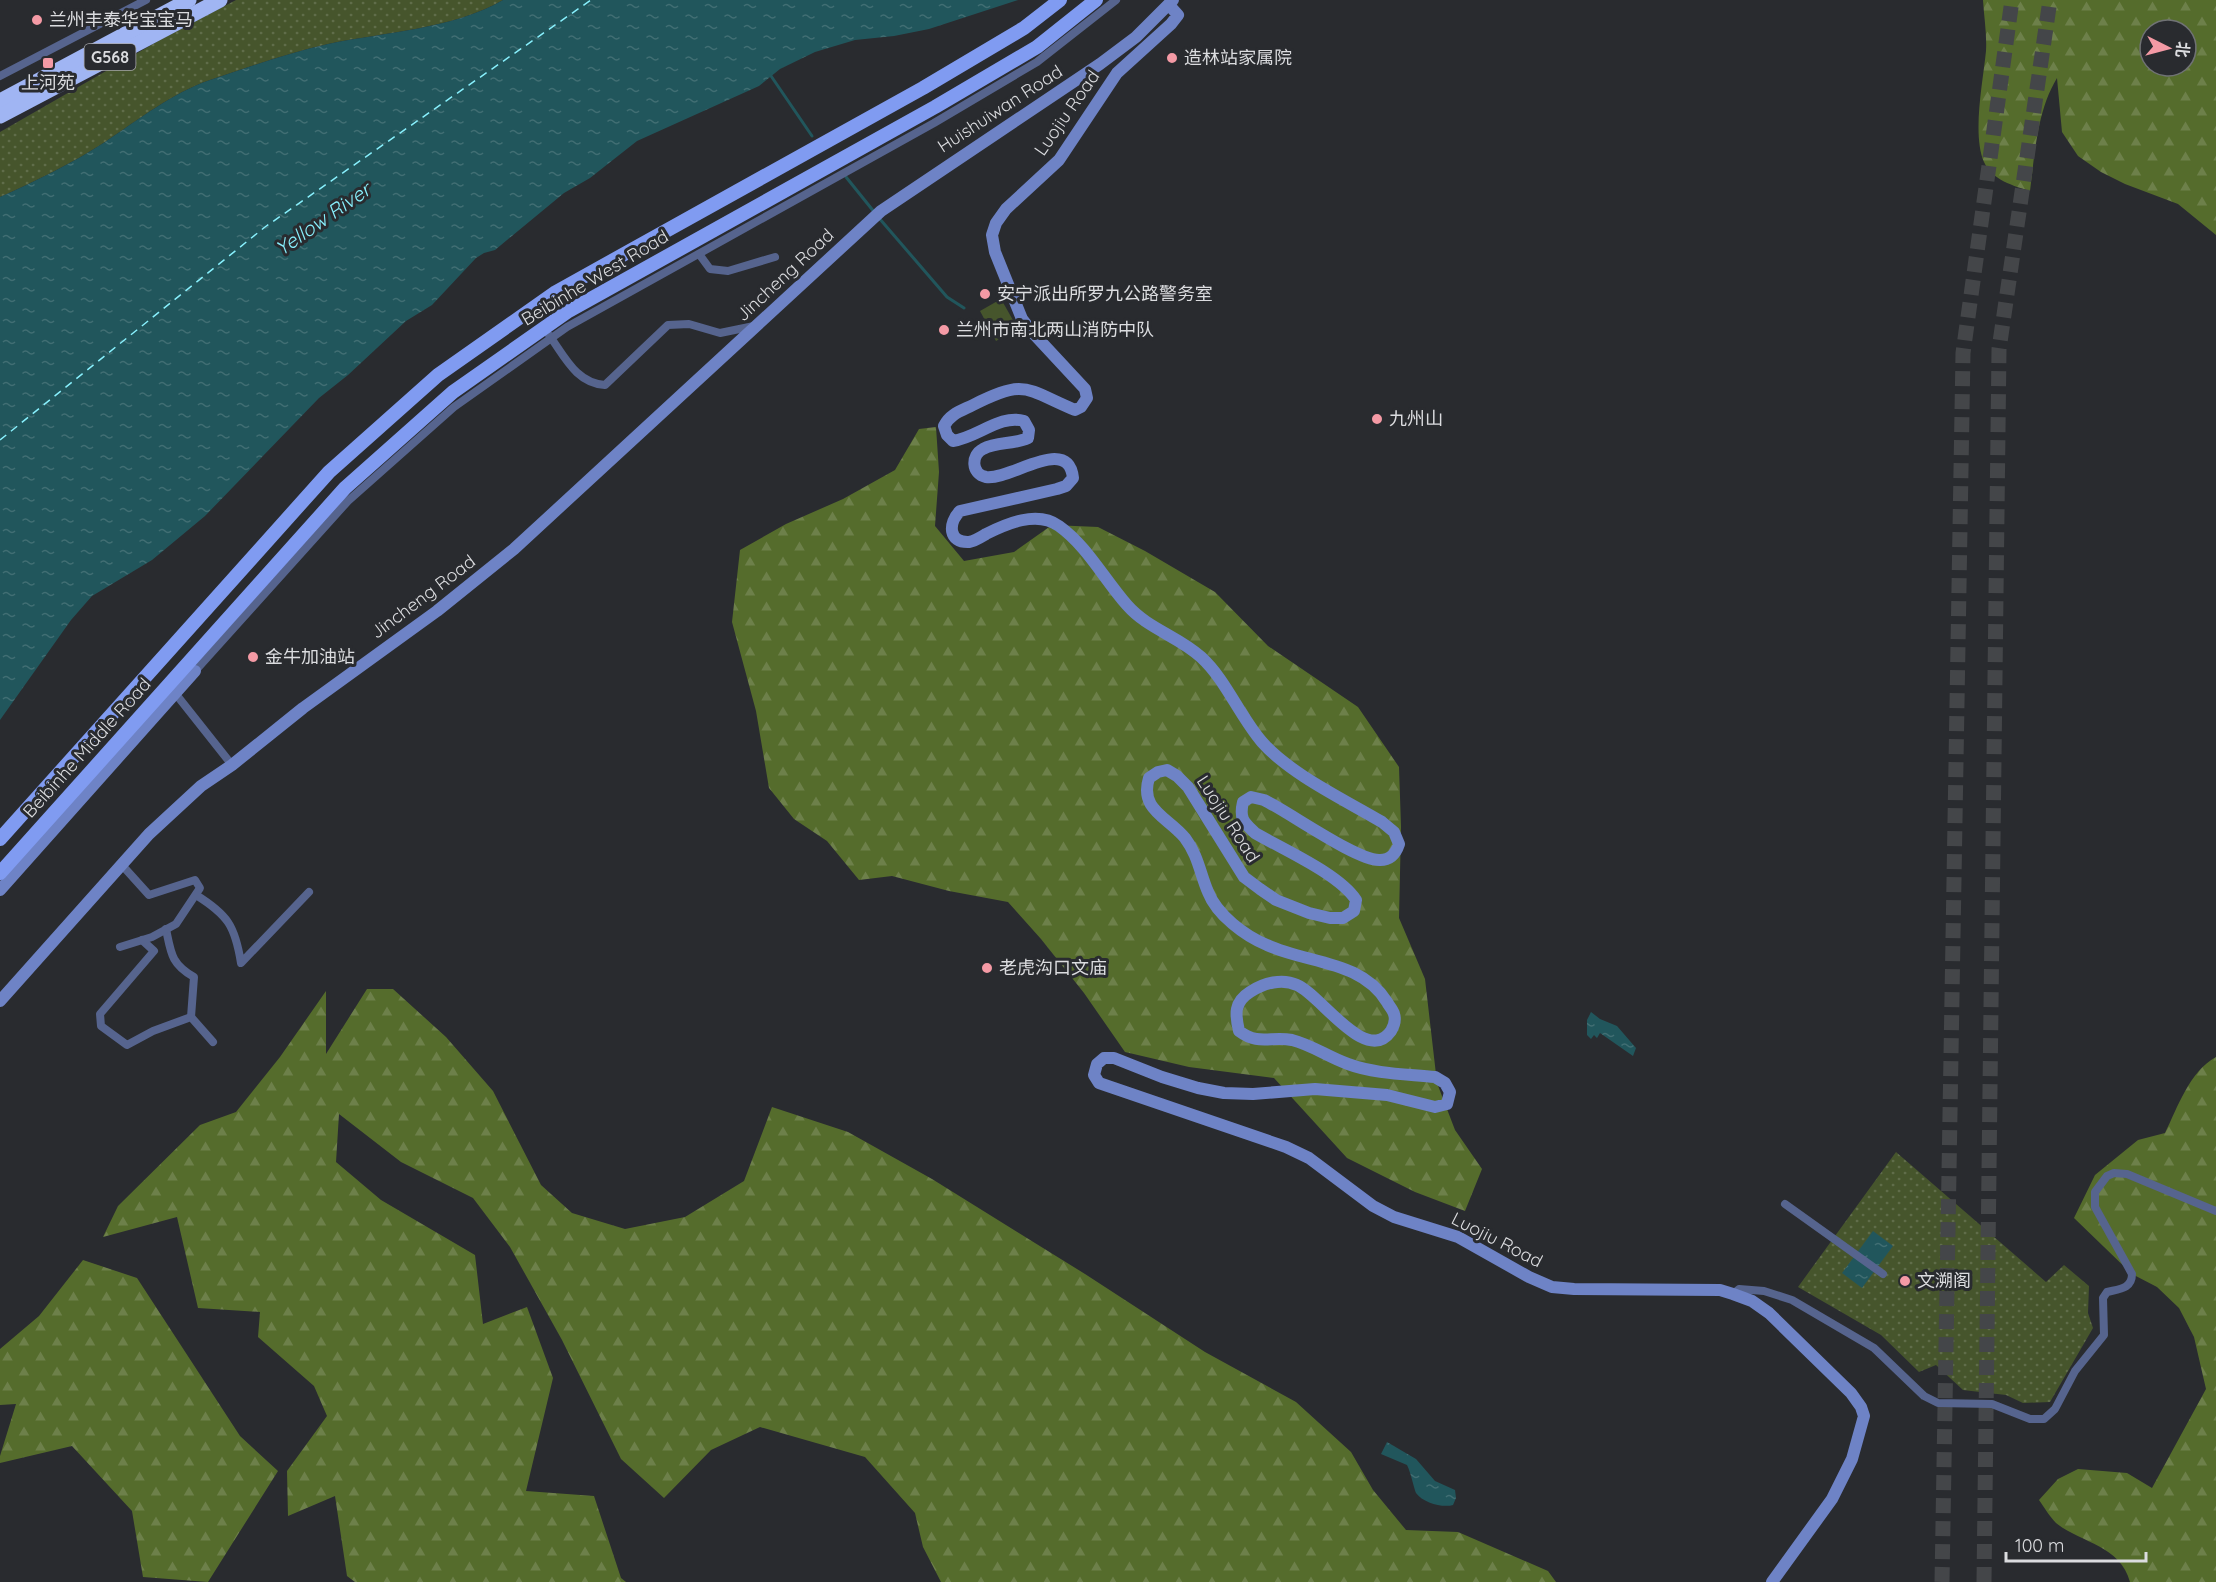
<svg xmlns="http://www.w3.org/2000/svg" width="2216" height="1582" viewBox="0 0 2216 1582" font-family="Quicksand,'Noto Sans SC',sans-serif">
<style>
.grass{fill:#46552c}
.forest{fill:url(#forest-firs);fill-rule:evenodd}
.park{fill:url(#park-dots)}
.water{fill:url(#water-ripples)}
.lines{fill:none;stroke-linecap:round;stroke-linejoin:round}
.stream{stroke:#21565c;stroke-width:3}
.ferry{stroke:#88f0fd;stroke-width:1.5;stroke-dasharray:8 6;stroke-linecap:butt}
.highway-tunnel{stroke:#444649;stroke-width:15;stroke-dasharray:15 8;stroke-linecap:butt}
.street{stroke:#56648e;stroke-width:8}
.secondary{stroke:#6e83c6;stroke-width:12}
.primary{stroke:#809bf1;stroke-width:14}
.highway{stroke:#a0b5f3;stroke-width:15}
.poi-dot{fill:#f49aa5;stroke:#292b2f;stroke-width:2}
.labels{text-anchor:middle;stroke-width:6;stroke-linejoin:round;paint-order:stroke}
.shield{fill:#292b2f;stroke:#a6a7aa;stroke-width:1.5}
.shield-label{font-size:16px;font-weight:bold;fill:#dbdcdf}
.poi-label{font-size:18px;fill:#dbdcdf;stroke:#292b2f;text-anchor:start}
.street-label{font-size:18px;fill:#dbdcdf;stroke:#292b2f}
.water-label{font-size:20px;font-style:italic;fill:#88f0fd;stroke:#292b2f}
</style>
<defs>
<pattern id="forest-firs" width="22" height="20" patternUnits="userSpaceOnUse" patternTransform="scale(1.5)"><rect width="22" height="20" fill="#556c2c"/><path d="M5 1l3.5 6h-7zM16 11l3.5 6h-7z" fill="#6d804a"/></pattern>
<pattern id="park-dots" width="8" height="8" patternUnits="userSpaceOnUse" patternTransform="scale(1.5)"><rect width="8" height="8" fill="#46552c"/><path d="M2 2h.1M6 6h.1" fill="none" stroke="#606d4a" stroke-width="1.8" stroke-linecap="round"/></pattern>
<pattern id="water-ripples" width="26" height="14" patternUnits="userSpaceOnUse" patternTransform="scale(1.5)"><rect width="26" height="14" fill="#21565c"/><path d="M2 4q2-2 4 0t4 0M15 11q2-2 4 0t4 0" fill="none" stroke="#416e73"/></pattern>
</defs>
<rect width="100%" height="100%" fill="#292b2f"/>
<!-- grass -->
<path class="grass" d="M 1001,299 L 1018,329 L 996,341 L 980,311 Z"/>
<!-- forest -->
<g class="forest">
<path d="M 1983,0 L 2216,0 L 2216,235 L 2178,204 L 2125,184 L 2101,172 L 2078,156 L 2062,132 L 2057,78 C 2037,111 2035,153 2030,191 C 2014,186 1992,180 1984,162 C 1972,134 1983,82 1986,51 C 1987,34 1984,17 1983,0 ZM 2150,30 L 2186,30 L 2186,66 L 2150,66 Z"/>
<path d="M 936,427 L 939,472 L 935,526 L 964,561 L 1014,552 L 1052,525 L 1098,527 L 1145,551 L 1215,592 L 1268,646 L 1358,707 L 1399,767 L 1401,827 L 1399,918 L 1425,979 L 1437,1083 L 1455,1130 L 1482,1169 L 1465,1211 L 1415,1192 L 1347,1158 L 1274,1078 L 1189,1067 L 1125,1052 L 1084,993 L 1041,939 L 1008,902 L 949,891 L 892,876 L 859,880 L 827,841 L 794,819 L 769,788 L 756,711 L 732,622 L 740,550 L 786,524 L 843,499 L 895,470 L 919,429 Z"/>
<path d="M 367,989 L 393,989 L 446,1037 L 493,1091 L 541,1185 L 572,1213 L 625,1229 L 685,1217 L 744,1181 L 772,1107 L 848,1132 L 932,1179 L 1085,1274 L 1205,1352 L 1296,1402 L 1351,1452 L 1373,1490 L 1406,1530 L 1458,1532 L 1548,1571 L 1556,1582 L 941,1582 L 923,1547 L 915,1513 L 865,1457 L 760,1427 L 711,1450 L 664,1498 L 621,1459 L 562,1340 L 510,1247 L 473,1198 L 401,1162 L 339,1114 L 336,1162 L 381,1200 L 475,1255 L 483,1324 L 527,1307 L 553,1378 L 526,1491 L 594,1496 L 621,1578 L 626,1582 L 355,1582 L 347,1576 L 335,1496 L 288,1516 L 287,1471 L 327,1416 L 314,1386 L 258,1337 L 260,1312 L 198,1308 L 177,1217 L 103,1237 L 118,1206 L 200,1125 L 236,1112 L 280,1057 L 326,991 L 326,1054 Z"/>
<path d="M 2216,1057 L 2216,1582 L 2130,1582 C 2120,1545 2081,1543 2056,1523 C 2050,1517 2044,1507 2039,1500 L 2058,1479 L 2078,1469 L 2127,1473 L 2152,1488 L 2206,1389 L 2194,1337 L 2179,1308 L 2157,1287 L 2132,1274 L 2074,1218 L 2095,1175 L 2138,1140 L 2165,1133 C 2178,1107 2189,1072 2216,1057 Z"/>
<path d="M 83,1260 L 137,1278 L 240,1436 L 278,1471 L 208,1582 L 143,1577 L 132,1511 L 72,1446 L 0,1463 L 0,1456 L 16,1404 L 0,1405 L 0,1349 L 39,1316 Z"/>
</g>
<!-- park -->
<g class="park">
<path d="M 236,0 L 503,0 C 453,29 385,32 328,44 C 288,53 249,67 210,80 C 172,93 138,120 105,142 C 71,164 36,181 0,197 L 0,132 L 160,40 Z"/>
<path d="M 1896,1152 L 2046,1282 L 2064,1265 L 2089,1286 L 2088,1313 L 2093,1328 L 2050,1402 L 2023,1403 L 2006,1395 L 1963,1390 L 1936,1365 L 1919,1372 L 1881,1335 L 1798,1287 Z"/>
</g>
<!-- water -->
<g class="water">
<path d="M 503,0 L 1018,0 L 929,29 L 894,36 L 855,40 L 815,52 L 780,69 L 759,86 L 637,141 L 590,178 L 564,193 L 495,250 L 484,253 L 476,258 L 432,305 L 406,321 L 348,375 L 319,398 L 205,516 L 152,560 L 92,596 L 71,620 L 0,720 L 0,197 C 36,181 71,164 105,142 C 138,120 172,93 210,80 C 249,67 288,53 328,44 C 385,32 453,29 503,0 Z"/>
<path d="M 1591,1012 L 1600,1019 L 1617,1026 L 1636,1048 L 1633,1056 L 1600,1033 L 1597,1038 L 1594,1035 L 1591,1039 L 1587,1035 L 1587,1020 Z"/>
<path d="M 1873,1231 L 1893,1246 L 1862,1288 L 1842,1273 Z"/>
<path d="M 1387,1442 L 1416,1459 L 1435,1481 L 1455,1490 L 1456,1498 L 1453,1505 C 1443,1508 1423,1503 1416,1493 C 1414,1489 1411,1473 1407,1465 L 1381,1454 Z"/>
</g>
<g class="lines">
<!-- stream -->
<g class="stream">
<path d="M 769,73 L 812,136"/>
<path d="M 846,177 L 875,213"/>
<path d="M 879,218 L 947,297 L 964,308"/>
</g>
<!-- ferry -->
<path class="ferry" d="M 0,440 L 265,227 L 591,0"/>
<!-- highway-tunnel -->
<g class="highway-tunnel">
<path d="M 1942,1582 L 1963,353 L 2012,0"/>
<path d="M 1984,1582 L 1999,349 L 2050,0"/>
</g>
<!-- street -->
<g class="street">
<path d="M 0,76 L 146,0"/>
<path d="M 699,254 L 710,269 L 728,271 L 775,257"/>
<path d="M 549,335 C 565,357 576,383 605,385 L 668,325 L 689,324 L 720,333 L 754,326"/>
<path d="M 195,671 L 348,501 L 454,407 L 567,327 L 934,123 L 1037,62 L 1116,0"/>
<path d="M 175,693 L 232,765"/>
<path d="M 196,895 C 228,915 235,926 241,963 L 309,892"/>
<path d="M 166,929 C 171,953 171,964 194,977 L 191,1017"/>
<path d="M 142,940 L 154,951 L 100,1014 L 101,1026 L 127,1045 L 153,1031 L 191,1017 L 213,1042"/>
<path d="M 120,947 L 152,937 L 176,924 L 200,888 L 195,880 L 149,895 L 121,864"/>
<path d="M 1785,1204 L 1883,1274"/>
<path d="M 1733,1294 L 1739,1289 L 1764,1291 L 1792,1300 L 1874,1348 L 1924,1396 L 1938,1403 L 1992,1404 L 2030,1419 L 2044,1419 L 2055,1409 L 2075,1371 L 2104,1335 L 2103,1298 L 2107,1292 C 2119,1289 2132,1289 2132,1274 L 2095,1207 L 2095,1192 L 2107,1176 L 2114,1173 L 2127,1174 L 2216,1211"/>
</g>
<!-- secondary -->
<g class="secondary">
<path d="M 1169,5 L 1178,15 L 1171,24 L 1117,73 L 1059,160 L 1006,209 L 996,223 L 992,235 L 995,252 L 1022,319 L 1032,332 L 1085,389 L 1087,398 L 1081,407 L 1075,410 C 1025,389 1026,378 973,405 C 961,411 950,414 944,426 L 947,435 L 953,441 C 977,438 1000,414 1024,421 L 1029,430 L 1028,438 C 1013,445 997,441 983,449 C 971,455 971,474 986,477 C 1010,481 1068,434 1073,478 L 1066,486 L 1057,489 L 960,511 C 948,523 948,543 969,542 C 975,541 981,537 986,534 C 1006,524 1037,510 1059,526 C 1087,546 1104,579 1127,605 C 1148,629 1178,636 1201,657 C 1226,680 1239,715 1262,742 C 1290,774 1345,800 1382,822 L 1394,832 L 1399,844 C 1396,853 1391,860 1380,860 C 1357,861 1289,812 1264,800 L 1251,797 L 1243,802 C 1239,819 1244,822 1255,833 C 1284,850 1339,874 1356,900 L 1354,911 L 1343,918 L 1330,918 L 1309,913 L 1276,900 L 1260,889 L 1244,877 L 1188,787 L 1177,776 L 1167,770 L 1158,772 L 1149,778 C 1139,810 1168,817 1185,838 C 1198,855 1200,873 1208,892 C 1217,915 1245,936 1267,945 C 1308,964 1361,960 1387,1002 C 1389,1006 1393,1010 1394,1014 C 1396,1020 1394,1026 1391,1031 C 1366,1066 1321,995 1297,985 C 1282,978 1264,983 1250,992 C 1234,1002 1235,1014 1239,1031 C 1259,1046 1270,1036 1292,1040 C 1312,1045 1328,1057 1348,1064 C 1375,1074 1406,1074 1435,1077 L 1445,1083 L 1450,1092 L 1447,1104 L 1435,1107 L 1387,1095 L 1315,1089 L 1253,1094 L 1224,1093 L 1198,1088 L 1162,1077 L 1114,1058 L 1104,1058 L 1097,1064 L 1094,1075 L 1099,1083 L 1286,1147 L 1309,1158 L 1373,1206 L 1394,1217 L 1458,1237 L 1529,1277 L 1552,1287 L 1574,1289 L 1720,1290 L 1733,1294 L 1752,1301 L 1769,1313 L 1851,1393 L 1861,1407 L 1864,1416 L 1852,1459 L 1832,1499 L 1772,1582"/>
<path d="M 0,890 L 195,671"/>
<path d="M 0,1001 L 149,834 L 201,786 L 232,765 L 303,708 L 437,611 L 514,549 L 881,211 L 1100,64 L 1136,37 L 1173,0"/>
</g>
<!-- primary -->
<g class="primary">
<path d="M 0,839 L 329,472 L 438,375 L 556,292 L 923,88 L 1024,28 L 1060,0"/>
<path d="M 0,873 L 345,488 L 453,392 L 567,312 L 935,107 L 1037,47 L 1096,0"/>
</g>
<!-- highway -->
<g class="highway">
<path d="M 0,101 L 189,0"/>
<path d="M 0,116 L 220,0"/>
</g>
</g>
<!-- markers -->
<g class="poi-dot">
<circle cx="37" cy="20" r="6"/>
<circle cx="1172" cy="58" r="6"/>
<rect x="42" y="57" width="12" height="12" rx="3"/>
<circle cx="985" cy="294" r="6"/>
<circle cx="944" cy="330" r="6"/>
<circle cx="1377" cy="419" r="6"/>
<circle cx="253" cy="657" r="6"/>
<circle cx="987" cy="968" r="6"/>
<circle cx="1905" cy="1281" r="6"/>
</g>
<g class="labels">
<!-- shield labels -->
<rect class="shield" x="84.5" y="44" width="51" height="26" rx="4.5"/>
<g class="shield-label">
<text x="110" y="63">G568</text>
</g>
<!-- poi labels -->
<g class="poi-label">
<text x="49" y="26">兰州丰泰华宝宝马</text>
<text x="1184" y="64">造林站家属院</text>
<text x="48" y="89" text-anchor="middle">上河苑</text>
<text x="997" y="300">安宁派出所罗九公路警务室</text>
<text x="956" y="336">兰州市南北两山消防中队</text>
<text x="1389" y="425">九州山</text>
<text x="265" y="663">金牛加油站</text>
<text x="999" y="974">老虎沟口文庙</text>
<text x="1917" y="1287">文溯阁</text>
</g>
<!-- street labels -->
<g class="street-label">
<text transform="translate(1000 109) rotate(-33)" y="6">Huishuiwan Road</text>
<text transform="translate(1067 113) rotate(-55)" y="6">Luojiu Road</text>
<text transform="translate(785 275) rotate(-43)" y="6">Jincheng Road</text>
<text transform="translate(595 278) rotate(-31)" y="6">Beibinhe West Road</text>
<text transform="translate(423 597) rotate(-37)" y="6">Jincheng Road</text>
<text transform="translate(87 748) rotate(-48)" y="6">Beibinhe Middle Road</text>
<text transform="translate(1228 819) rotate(57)" y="6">Luojiu Road</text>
<text transform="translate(1497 1240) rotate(27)" y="6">Luojiu Road</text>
</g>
<!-- water labels -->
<g class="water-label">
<text transform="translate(323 219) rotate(-35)" y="7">Yellow River</text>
</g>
</g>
<!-- north arrow -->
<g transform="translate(2168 48) rotate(96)"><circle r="28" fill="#292b2f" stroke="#707275" stroke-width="1.5"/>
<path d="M0-4.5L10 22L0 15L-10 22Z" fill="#f49aa5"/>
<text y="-9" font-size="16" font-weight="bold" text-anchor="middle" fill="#dbdcdf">北</text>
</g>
<!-- scale -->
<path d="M2006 1552v9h140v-9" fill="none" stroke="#dbdcdf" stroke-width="3"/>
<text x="2015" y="1552" font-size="18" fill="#dbdcdf" stroke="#292b2f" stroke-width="4.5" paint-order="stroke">100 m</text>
</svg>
